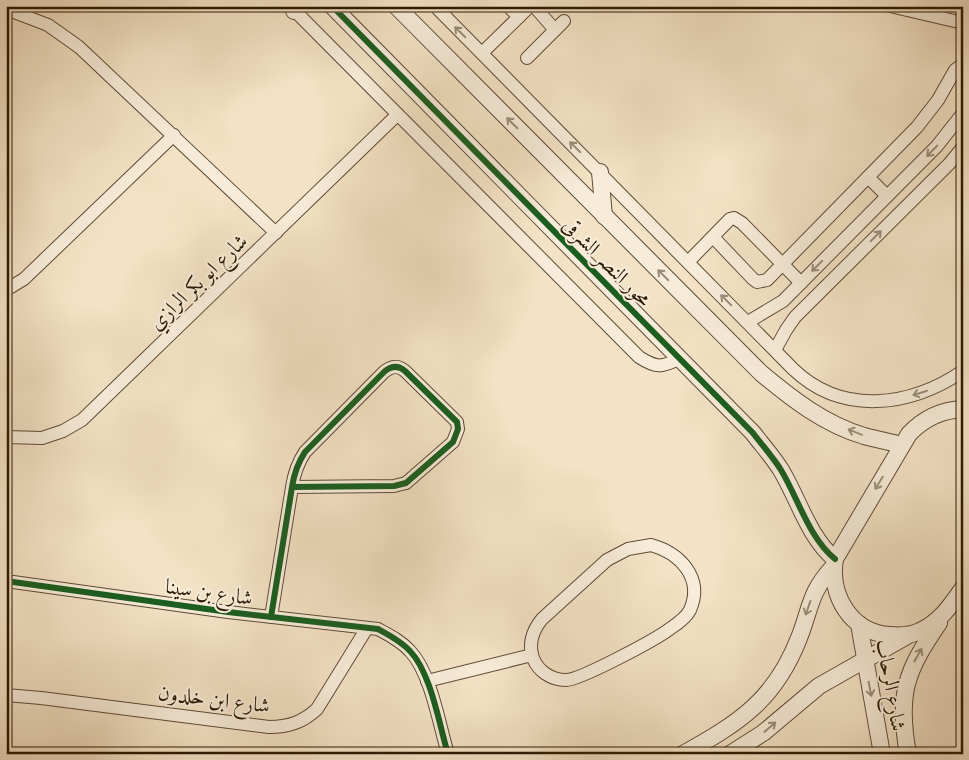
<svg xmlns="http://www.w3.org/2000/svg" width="969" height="760" viewBox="0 0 969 760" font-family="'IM FELL Double Pica',Amiri,serif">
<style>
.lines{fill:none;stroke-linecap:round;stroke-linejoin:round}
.minor-casing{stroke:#5e4b34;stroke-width:14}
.tertiary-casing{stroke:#5e4b34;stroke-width:18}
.minor{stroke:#f7ecd9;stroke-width:12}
.tertiary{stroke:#f7ecd9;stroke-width:16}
.cycleway-casing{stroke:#f7ecd9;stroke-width:9}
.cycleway{stroke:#1b5e20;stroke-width:6}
.oneway{stroke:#9c8d79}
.labels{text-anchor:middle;stroke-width:4;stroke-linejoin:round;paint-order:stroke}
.street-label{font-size:21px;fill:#2c1903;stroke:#f7ecd9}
</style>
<rect width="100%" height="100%" fill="#f3e2c5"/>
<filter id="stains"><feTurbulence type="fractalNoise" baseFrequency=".004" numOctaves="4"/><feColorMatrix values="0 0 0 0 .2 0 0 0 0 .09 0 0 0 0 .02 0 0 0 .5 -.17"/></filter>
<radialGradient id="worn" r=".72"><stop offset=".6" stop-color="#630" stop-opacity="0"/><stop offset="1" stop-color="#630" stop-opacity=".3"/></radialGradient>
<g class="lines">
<!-- minor casing -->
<g class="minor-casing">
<g id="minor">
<path d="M 290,6 L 639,357 C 656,368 662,368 680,358"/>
<path d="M 435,6 L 793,369 C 842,416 910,407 963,371"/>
<path d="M 508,6 L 519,17"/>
<path d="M 534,6 L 555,30"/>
<path d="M 890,6 L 963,23"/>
<path d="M 6,9 L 48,25 L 79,47 L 276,233"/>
<path d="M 482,53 L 530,6"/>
<path d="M 527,58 L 564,21"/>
<path d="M 868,177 L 887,196"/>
<path d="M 713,237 L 753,279 L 757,282 L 767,280 L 917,127 L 938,100 L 955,70 L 963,64"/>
<path d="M 688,262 L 730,219 L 734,218 L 742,223 L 801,283"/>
<path d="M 6,290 L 24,279 L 174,135"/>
<path d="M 748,322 L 783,301 L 937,146 L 963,113"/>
<path d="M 775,350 L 786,330 L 795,317 L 949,164 L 963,147"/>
<path d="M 6,437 L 42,438 L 63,431 L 82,420 L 397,115"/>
<path d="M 651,545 C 680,553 704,578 690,610 C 687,616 677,624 671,628 C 657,639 580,680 566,680 C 551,680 538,671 533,658 C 528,643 533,630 542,619 L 607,560 L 628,549 Z"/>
<path d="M 6,581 L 228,612 L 378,629 C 389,635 401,641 410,651 C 431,673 439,724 448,754"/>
<path d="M 271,617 L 292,487 L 394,486 L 406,483 L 453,442 L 458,429 L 457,422 L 405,371 C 398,365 391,366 384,372 L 305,452 C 297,464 294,474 292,487"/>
<path d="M 427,681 L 532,655"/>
<path d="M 6,695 L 41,698 L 269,727 C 289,727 303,722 317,709 L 367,628"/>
</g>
</g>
<!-- tertiary casing -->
<g class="tertiary-casing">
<g id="tertiary">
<path d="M 332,6 L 753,433 C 762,445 773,457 781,470 C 798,498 809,538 835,559"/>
<path d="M 396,6 L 761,373 C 792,399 824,424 864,436 C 876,439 889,442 902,445"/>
<path d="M 294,11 L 299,6"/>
<path d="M 600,172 L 604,216"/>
<path d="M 963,409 C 941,410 924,418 909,434 L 835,559 C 829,595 851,633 890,635 C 901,636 910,636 920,631 C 940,622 951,605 963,588"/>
<path d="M 859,624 L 882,754"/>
<path d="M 683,754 C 739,723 775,700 799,638 C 811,608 809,593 833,567"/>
<path d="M 730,754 L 763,733 L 819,686 L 907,636"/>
<path d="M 908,754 C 897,694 906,671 939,623"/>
</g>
</g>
<!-- minor -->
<use href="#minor" class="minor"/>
<!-- tertiary -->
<use href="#tertiary" class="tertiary"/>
<!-- cycleway casing -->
<g class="cycleway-casing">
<g id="cycleway">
<path d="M 332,6 L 753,433 C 762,445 773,457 781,470 C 798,498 809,538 835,559"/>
<path d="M 6,581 L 228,612 L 378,629 C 389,635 401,641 410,651 C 431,673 439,724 448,754"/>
<path d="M 271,617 L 292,487 L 394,486 L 406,483 L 453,442 L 458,429 L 457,422 L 405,371 C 398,365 391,366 384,372 L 305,452 C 297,464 294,474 292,487"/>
</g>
</g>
<!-- cycleway -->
<use href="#cycleway" class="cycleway"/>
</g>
<!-- one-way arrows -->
<defs><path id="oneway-shaft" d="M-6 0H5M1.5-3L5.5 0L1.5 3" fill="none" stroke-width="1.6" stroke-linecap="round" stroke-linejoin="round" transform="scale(1.25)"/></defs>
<g class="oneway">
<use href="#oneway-shaft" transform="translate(460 32) rotate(-135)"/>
<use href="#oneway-shaft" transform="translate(512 123) rotate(-135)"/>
<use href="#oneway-shaft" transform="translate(575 147) rotate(-135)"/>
<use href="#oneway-shaft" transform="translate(932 151) rotate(134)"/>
<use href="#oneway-shaft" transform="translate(876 236) rotate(-45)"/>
<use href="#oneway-shaft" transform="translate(817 266) rotate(135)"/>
<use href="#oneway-shaft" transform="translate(663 275) rotate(-135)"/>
<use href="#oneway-shaft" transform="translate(726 300) rotate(-135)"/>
<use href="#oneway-shaft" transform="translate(920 393) rotate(162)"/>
<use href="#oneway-shaft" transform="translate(855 432) rotate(-158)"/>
<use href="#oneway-shaft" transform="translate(879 483) rotate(121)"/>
<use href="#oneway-shaft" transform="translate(808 608) rotate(109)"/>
<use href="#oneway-shaft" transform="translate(918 655) rotate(-61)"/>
<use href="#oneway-shaft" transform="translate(870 689) rotate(79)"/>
<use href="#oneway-shaft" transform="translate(770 727) rotate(-41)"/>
</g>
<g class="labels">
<!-- street labels -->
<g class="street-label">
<text transform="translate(607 262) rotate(45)" y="7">محور النصر الشرقى</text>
<text transform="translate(198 282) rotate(-44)" y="7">شارع ابو بكر الرازي</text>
<text transform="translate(209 592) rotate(8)" y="7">شارع بن سينا</text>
<text transform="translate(891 685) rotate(80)" y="7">شارع الرحاب</text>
<text transform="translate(214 699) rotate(7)" y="7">شارع ابن خلدون</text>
</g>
</g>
<!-- margin -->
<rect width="969" height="760" fill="none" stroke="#f3e2c5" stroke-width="25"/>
<rect x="8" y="8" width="954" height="745" fill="none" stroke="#2c1903" stroke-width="2.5"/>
<rect x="12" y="12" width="944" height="735" fill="none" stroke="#2c1903"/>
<rect width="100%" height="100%" filter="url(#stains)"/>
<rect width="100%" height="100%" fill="url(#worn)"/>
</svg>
